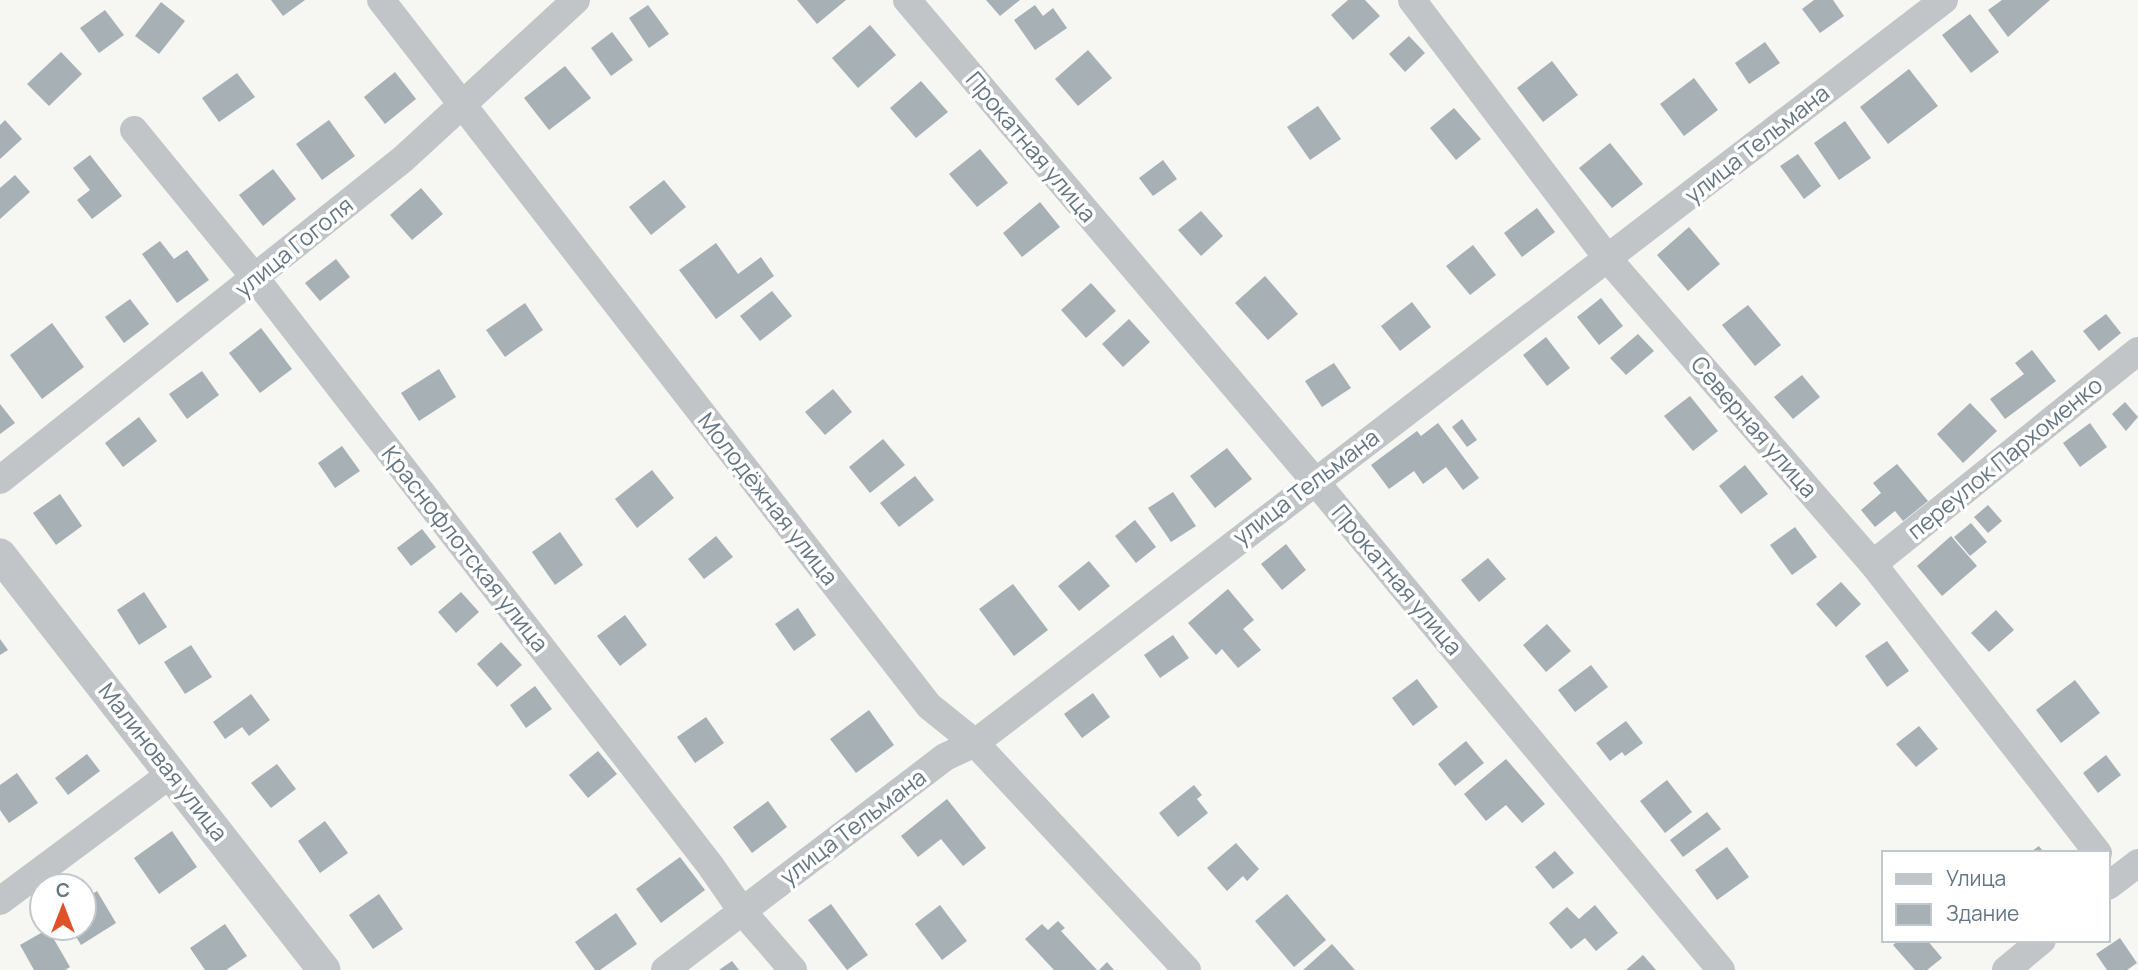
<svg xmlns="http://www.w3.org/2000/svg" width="2138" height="970" viewBox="0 0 2138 970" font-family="Manrope,sans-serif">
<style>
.building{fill:#a7b0b5}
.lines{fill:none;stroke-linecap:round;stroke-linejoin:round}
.minor{stroke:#c1c5c8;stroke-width:28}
.tertiary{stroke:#c1c5c8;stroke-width:33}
.labels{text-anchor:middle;stroke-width:7;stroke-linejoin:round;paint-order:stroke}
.street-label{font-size:23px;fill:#657683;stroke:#fff}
</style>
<rect width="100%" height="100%" fill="#f6f6f2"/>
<!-- building -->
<g class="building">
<path d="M 271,0 L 305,0 L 283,16 Z"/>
<path d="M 797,0 L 846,0 L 817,24 Z"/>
<path d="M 986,0 L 1020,0 L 1000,16 Z"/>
<path d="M 1348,0 L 1365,0 L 1380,16 L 1353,40 L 1331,15 Z"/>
<path d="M 1814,0 L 1833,0 L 1844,16 L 1820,33 L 1802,9 Z"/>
<path d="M 2002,0 L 2050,0 L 2008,37 L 1988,10 Z"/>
<path d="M 161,2 L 185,21 L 159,54 L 135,36 Z"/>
<path d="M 648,5 L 669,34 L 649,48 L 629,18 Z"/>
<path d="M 1035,5 L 1043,16 L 1053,8 L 1067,28 L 1035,50 L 1014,20 Z"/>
<path d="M 105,10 L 124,35 L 99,53 L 80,28 Z"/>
<path d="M 1970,14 L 1999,52 L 1971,73 L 1942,35 Z"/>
<path d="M 870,25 L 896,55 L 858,88 L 832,58 Z"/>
<path d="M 612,32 L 633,60 L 611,76 L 591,48 Z"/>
<path d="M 1409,36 L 1425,53 L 1405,72 L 1389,54 Z"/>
<path d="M 1765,42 L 1780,63 L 1749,84 L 1735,63 Z"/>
<path d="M 1088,50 L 1112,78 L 1078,106 L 1055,79 Z"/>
<path d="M 61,52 L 82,74 L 49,106 L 27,84 Z"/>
<path d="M 1552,61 L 1578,95 L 1543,122 L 1517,88 Z"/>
<path d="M 565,66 L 591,98 L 549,130 L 524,98 Z"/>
<path d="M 1909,69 L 1938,106 L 1888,144 L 1860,107 Z"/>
<path d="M 395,72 L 416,99 L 385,124 L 364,97 Z"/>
<path d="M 237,73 L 255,97 L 219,122 L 202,98 Z"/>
<path d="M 1694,78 L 1718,110 L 1684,136 L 1660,104 Z"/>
<path d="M 921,81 L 948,112 L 916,138 L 890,108 Z"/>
<path d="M 1318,106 L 1341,139 L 1310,160 L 1287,127 Z"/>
<path d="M 1454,108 L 1481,139 L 1456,160 L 1430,128 Z"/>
<path d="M 5,120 L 22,139 L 0,159 L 0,125 Z"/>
<path d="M 329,120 L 355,156 L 322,180 L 296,144 Z"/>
<path d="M 1845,121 L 1871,158 L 1839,180 L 1814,143 Z"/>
<path d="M 1610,143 L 1643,184 L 1612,208 L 1579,168 Z"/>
<path d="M 980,149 L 1008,183 L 977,207 L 949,174 Z"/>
<path d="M 1798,154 L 1821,186 L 1804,199 L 1780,166 Z"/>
<path d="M 90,155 L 122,196 L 92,219 L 77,200 L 90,190 L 73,168 Z"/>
<path d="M 1163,160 L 1177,179 L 1153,196 L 1139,178 Z"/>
<path d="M 273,169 L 296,199 L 263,226 L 239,195 Z"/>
<path d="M 15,175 L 30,192 L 0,219 L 0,188 Z"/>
<path d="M 664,180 L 686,207 L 651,235 L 629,207 Z"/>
<path d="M 421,188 L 443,214 L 412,240 L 390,215 Z"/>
<path d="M 1040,202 L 1060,227 L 1022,257 L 1003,233 Z"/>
<path d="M 1537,208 L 1555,232 L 1522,257 L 1504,233 Z"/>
<path d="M 1201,211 L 1223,236 L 1201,256 L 1178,230 Z"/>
<path d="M 1689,227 L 1720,264 L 1688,291 L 1657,255 Z"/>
<path d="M 160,241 L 174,259 L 187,250 L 209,280 L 177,303 L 142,254 Z"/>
<path d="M 716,243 L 738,274 L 761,257 L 774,276 L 716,319 L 679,270 Z"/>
<path d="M 1473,245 L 1496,275 L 1470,295 L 1446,266 Z"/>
<path d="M 336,259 L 350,277 L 320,301 L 305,283 Z"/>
<path d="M 1265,276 L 1298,314 L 1268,340 L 1235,303 Z"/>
<path d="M 1091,283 L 1116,311 L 1086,338 L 1061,310 Z"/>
<path d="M 772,291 L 792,316 L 760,341 L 740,316 Z"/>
<path d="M 1601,298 L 1623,326 L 1599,345 L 1577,317 Z"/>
<path d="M 130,299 L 149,324 L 124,343 L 105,317 Z"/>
<path d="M 1412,302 L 1431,327 L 1400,351 L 1381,326 Z"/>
<path d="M 525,303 L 543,330 L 505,357 L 486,330 Z"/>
<path d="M 1748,305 L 1781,345 L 1755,366 L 1722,325 Z"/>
<path d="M 2106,314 L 2121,333 L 2099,351 L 2083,331 Z"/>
<path d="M 1129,319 L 1150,342 L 1123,367 L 1102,344 Z"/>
<path d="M 52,323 L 84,367 L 42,399 L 10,355 Z"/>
<path d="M 261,328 L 292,369 L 260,393 L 229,353 Z"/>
<path d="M 1638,334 L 1654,351 L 1626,375 L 1610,358 Z"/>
<path d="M 1546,337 L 1570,368 L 1547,386 L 1523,355 Z"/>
<path d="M 2032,350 L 2056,381 L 2005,419 L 1990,399 L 2024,374 L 2015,363 Z"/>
<path d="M 1334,363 L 1351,388 L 1322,407 L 1305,381 Z"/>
<path d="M 439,369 L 456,397 L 419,421 L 401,393 Z"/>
<path d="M 202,371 L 219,395 L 187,419 L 169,394 Z"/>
<path d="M 1802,375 L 1820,397 L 1793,419 L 1774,397 Z"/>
<path d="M 833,389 L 852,412 L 825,435 L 805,412 Z"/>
<path d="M 1690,396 L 1718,431 L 1693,451 L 1664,416 Z"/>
<path d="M 2125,402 L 2138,417 L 2126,431 L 2112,414 Z"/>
<path d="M 1970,403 L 1997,431 L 1963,463 L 1937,434 Z"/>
<path d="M 0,404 L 15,423 L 0,434 Z"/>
<path d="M 139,417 L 157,441 L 123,467 L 105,443 Z"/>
<path d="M 1462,419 L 1477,440 L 1467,447 L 1452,427 Z"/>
<path d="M 1438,423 L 1479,478 L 1463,490 L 1446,467 L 1423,484 L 1414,471 L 1389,489 L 1371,465 L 1417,431 L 1421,436 Z"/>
<path d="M 2090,423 L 2107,447 L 2080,467 L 2063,443 Z"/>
<path d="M 883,439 L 905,465 L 870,493 L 849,467 Z"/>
<path d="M 342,446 L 360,471 L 335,488 L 318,463 Z"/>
<path d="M 1227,448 L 1252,479 L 1215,508 L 1190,476 Z"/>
<path d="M 1897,464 L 1928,501 L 1903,521 L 1895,511 L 1875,527 L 1861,510 L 1881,493 L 1873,483 Z"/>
<path d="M 1745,465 L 1768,494 L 1741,514 L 1719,486 Z"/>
<path d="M 652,470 L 674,498 L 637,528 L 615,499 Z"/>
<path d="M 915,476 L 934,500 L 899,527 L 880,503 Z"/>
<path d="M 1173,492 L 1196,526 L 1171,542 L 1148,508 Z"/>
<path d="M 60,494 L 82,526 L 56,545 L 33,513 Z"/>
<path d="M 1988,505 L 2002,521 L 1988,533 L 1974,517 Z"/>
<path d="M 1135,520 L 1156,547 L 1136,563 L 1115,536 Z"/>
<path d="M 1971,523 L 1987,542 L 1970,556 L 1954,537 Z"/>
<path d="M 1795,527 L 1817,557 L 1792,575 L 1770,545 Z"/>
<path d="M 422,529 L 436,547 L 411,566 L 397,548 Z"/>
<path d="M 560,532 L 583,565 L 555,585 L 532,552 Z"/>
<path d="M 716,536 L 733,557 L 704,579 L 688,559 Z"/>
<path d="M 1951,536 L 1977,566 L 1942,596 L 1917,566 Z"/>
<path d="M 1286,544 L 1306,570 L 1282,590 L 1261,564 Z"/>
<path d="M 1488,558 L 1506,579 L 1479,602 L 1461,580 Z"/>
<path d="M 1089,561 L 1110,586 L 1079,611 L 1058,586 Z"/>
<path d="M 1841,582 L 1861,604 L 1836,627 L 1816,604 Z"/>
<path d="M 1013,584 L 1048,630 L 1014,656 L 979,609 Z"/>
<path d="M 1228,589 L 1254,620 L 1243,629 L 1261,650 L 1238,668 L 1222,649 L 1216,655 L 1188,623 Z"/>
<path d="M 144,592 L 167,627 L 139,645 L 117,610 Z"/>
<path d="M 461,592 L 479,612 L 456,633 L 438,612 Z"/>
<path d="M 798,608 L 816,635 L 794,651 L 775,624 Z"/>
<path d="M 1996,610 L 2014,630 L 1989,652 L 1971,633 Z"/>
<path d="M 625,615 L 647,645 L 620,666 L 597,636 Z"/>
<path d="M 1547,624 L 1571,651 L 1546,672 L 1523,645 Z"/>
<path d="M 1173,635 L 1189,658 L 1160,678 L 1144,655 Z"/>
<path d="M 0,639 L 8,650 L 0,655 Z"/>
<path d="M 1887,641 L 1909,671 L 1887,687 L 1865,656 Z"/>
<path d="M 501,642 L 522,665 L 497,687 L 477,664 Z"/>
<path d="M 191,645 L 212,677 L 185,694 L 164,662 Z"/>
<path d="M 1591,665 L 1608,687 L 1575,712 L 1558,690 Z"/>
<path d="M 1417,679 L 1438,707 L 1413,726 L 1392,698 Z"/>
<path d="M 2075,680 L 2100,713 L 2061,743 L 2036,710 Z"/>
<path d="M 535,686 L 552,709 L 526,728 L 510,705 Z"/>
<path d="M 1093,693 L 1110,717 L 1082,738 L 1064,714 Z"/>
<path d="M 251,694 L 270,720 L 249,736 L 242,727 L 225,739 L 213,722 Z"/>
<path d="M 869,710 L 894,745 L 856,773 L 830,739 Z"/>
<path d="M 706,717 L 724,743 L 695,763 L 677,737 Z"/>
<path d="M 1626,721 L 1643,743 L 1625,756 L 1622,752 L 1610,761 L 1596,743 Z"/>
<path d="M 1919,726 L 1938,749 L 1916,767 L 1896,744 Z"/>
<path d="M 1466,741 L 1484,763 L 1455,786 L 1438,764 Z"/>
<path d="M 598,751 L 617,774 L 588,798 L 569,775 Z"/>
<path d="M 87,754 L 100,771 L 68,795 L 55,778 Z"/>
<path d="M 2106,755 L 2121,775 L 2098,793 L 2083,773 Z"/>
<path d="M 1506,759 L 1545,804 L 1522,823 L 1506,805 L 1486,821 L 1464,794 Z"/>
<path d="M 277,764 L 296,789 L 271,808 L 251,783 Z"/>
<path d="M 17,773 L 38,803 L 9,823 L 0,810 L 0,785 Z"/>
<path d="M 1667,780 L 1692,812 L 1665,833 L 1640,801 Z"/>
<path d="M 1194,785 L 1202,795 L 1197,799 L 1208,813 L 1178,837 L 1159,813 Z"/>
<path d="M 947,799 L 986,848 L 963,866 L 941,839 L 918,857 L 901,836 Z"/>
<path d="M 768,801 L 787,827 L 752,853 L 733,827 Z"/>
<path d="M 1707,812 L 1721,829 L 1683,857 L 1670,840 Z"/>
<path d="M 325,821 L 348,853 L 320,873 L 298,841 Z"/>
<path d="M 172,831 L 197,867 L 159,894 L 134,858 Z"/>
<path d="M 1236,843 L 1259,869 L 1247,881 L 1243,876 L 1227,891 L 1207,868 Z"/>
<path d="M 2039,846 L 2044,853 L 2029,853 Z"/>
<path d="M 1727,847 L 1749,877 L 1717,900 L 1695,870 Z"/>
<path d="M 1555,851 L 1574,873 L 1553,889 L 1535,867 Z"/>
<path d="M 680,857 L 705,890 L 661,923 L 636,889 Z"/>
<path d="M 97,891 L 116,923 L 81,945 L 71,928 L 84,928 L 84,899 Z"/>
<path d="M 379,894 L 403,929 L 373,949 L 349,915 Z"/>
<path d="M 1287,894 L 1326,940 L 1294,967 L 1255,921 Z"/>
<path d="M 831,904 L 868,955 L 847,970 L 808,920 Z"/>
<path d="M 940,905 L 967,941 L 942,960 L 915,924 Z"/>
<path d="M 1595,905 L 1618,933 L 1596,951 L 1585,938 L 1571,949 L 1549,923 L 1567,907 L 1579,919 Z"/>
<path d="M 616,913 L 637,944 L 600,970 L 595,970 L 575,942 Z"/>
<path d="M 1058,921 L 1065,928 L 1061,931 L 1097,970 L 1054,970 L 1025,939 L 1042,924 L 1048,930 Z"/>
<path d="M 225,924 L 247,956 L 226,970 L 205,970 L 190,948 Z"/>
<path d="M 48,929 L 70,967 L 65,970 L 34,970 L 20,945 Z"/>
<path d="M 2120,938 L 2137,963 L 2127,970 L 2107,970 L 2096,954 Z"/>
<path d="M 1899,940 L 1927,940 L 1942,958 L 1927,970 L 1915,970 L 1893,945 Z"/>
<path d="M 1332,944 L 1355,970 L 1303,970 Z"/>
<path d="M 1643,955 L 1656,970 L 1626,970 Z"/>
<path d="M 732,961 L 739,970 L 719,970 Z"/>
<path d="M 1107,962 L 1114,970 L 1099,970 Z"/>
</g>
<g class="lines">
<!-- minor -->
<g class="minor">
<path d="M 381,0 L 929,706 L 975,743 L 1187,970"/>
<path d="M 907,0 L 1314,480 L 1721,970"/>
<path d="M 1412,0 L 1608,259 L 1873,564 L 2098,853"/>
<path d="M 134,130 L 256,279 L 710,865 L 742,911 L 793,970"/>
<path d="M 0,480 L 403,159 L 576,0"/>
<path d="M 1873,564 L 2138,351"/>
<path d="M 2108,886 L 2138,863"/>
<path d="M 0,901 L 172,773"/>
<path d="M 665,970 L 945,757 L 975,743 L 1944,0"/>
<path d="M 2006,970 L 2042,940"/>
</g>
<!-- tertiary -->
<path class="tertiary" d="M 0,555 L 324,970"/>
</g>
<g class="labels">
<!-- street labels -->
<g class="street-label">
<text transform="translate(1757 144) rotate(-38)" y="8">улица Тельмана</text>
<text transform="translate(1031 147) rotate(50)" y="8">Прокатная улица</text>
<text transform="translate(294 247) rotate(-39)" y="8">улица Гоголя</text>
<text transform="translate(1754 427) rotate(49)" y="8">Северная улица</text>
<text transform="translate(2005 458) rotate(-39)" y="8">переулок Пархоменко</text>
<text transform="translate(1306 487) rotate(-37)" y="8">улица Тельмана</text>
<text transform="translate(768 499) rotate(52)" y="8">Молодёжная улица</text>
<text transform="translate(465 549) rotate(52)" y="8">Краснофлотская улица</text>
<text transform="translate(1397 580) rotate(50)" y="8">Прокатная улица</text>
<text transform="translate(163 762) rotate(52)" y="8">Малиновая улица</text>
<text transform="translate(853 827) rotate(-37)" y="8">улица Тельмана</text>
</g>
</g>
<!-- legend -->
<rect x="1882" y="851" width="228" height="91" fill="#ffffff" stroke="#c1c8cd" stroke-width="2"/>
<rect x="1896" y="874" width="35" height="10" fill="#c1c5c8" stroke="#c1c8cd" stroke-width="2"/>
<text x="1946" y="886" font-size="21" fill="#657683">Улица</text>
<rect x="1896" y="904" width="35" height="21" fill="#a7b0b5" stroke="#c1c8cd" stroke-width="2"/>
<text x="1946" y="921" font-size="21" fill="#657683">Здание</text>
<!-- north arrow -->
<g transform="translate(63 907)"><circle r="33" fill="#ffffff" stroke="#c1c8cd" stroke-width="2"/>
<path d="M0-5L12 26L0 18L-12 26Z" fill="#e15127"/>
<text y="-10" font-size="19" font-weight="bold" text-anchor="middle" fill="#657683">С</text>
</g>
</svg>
